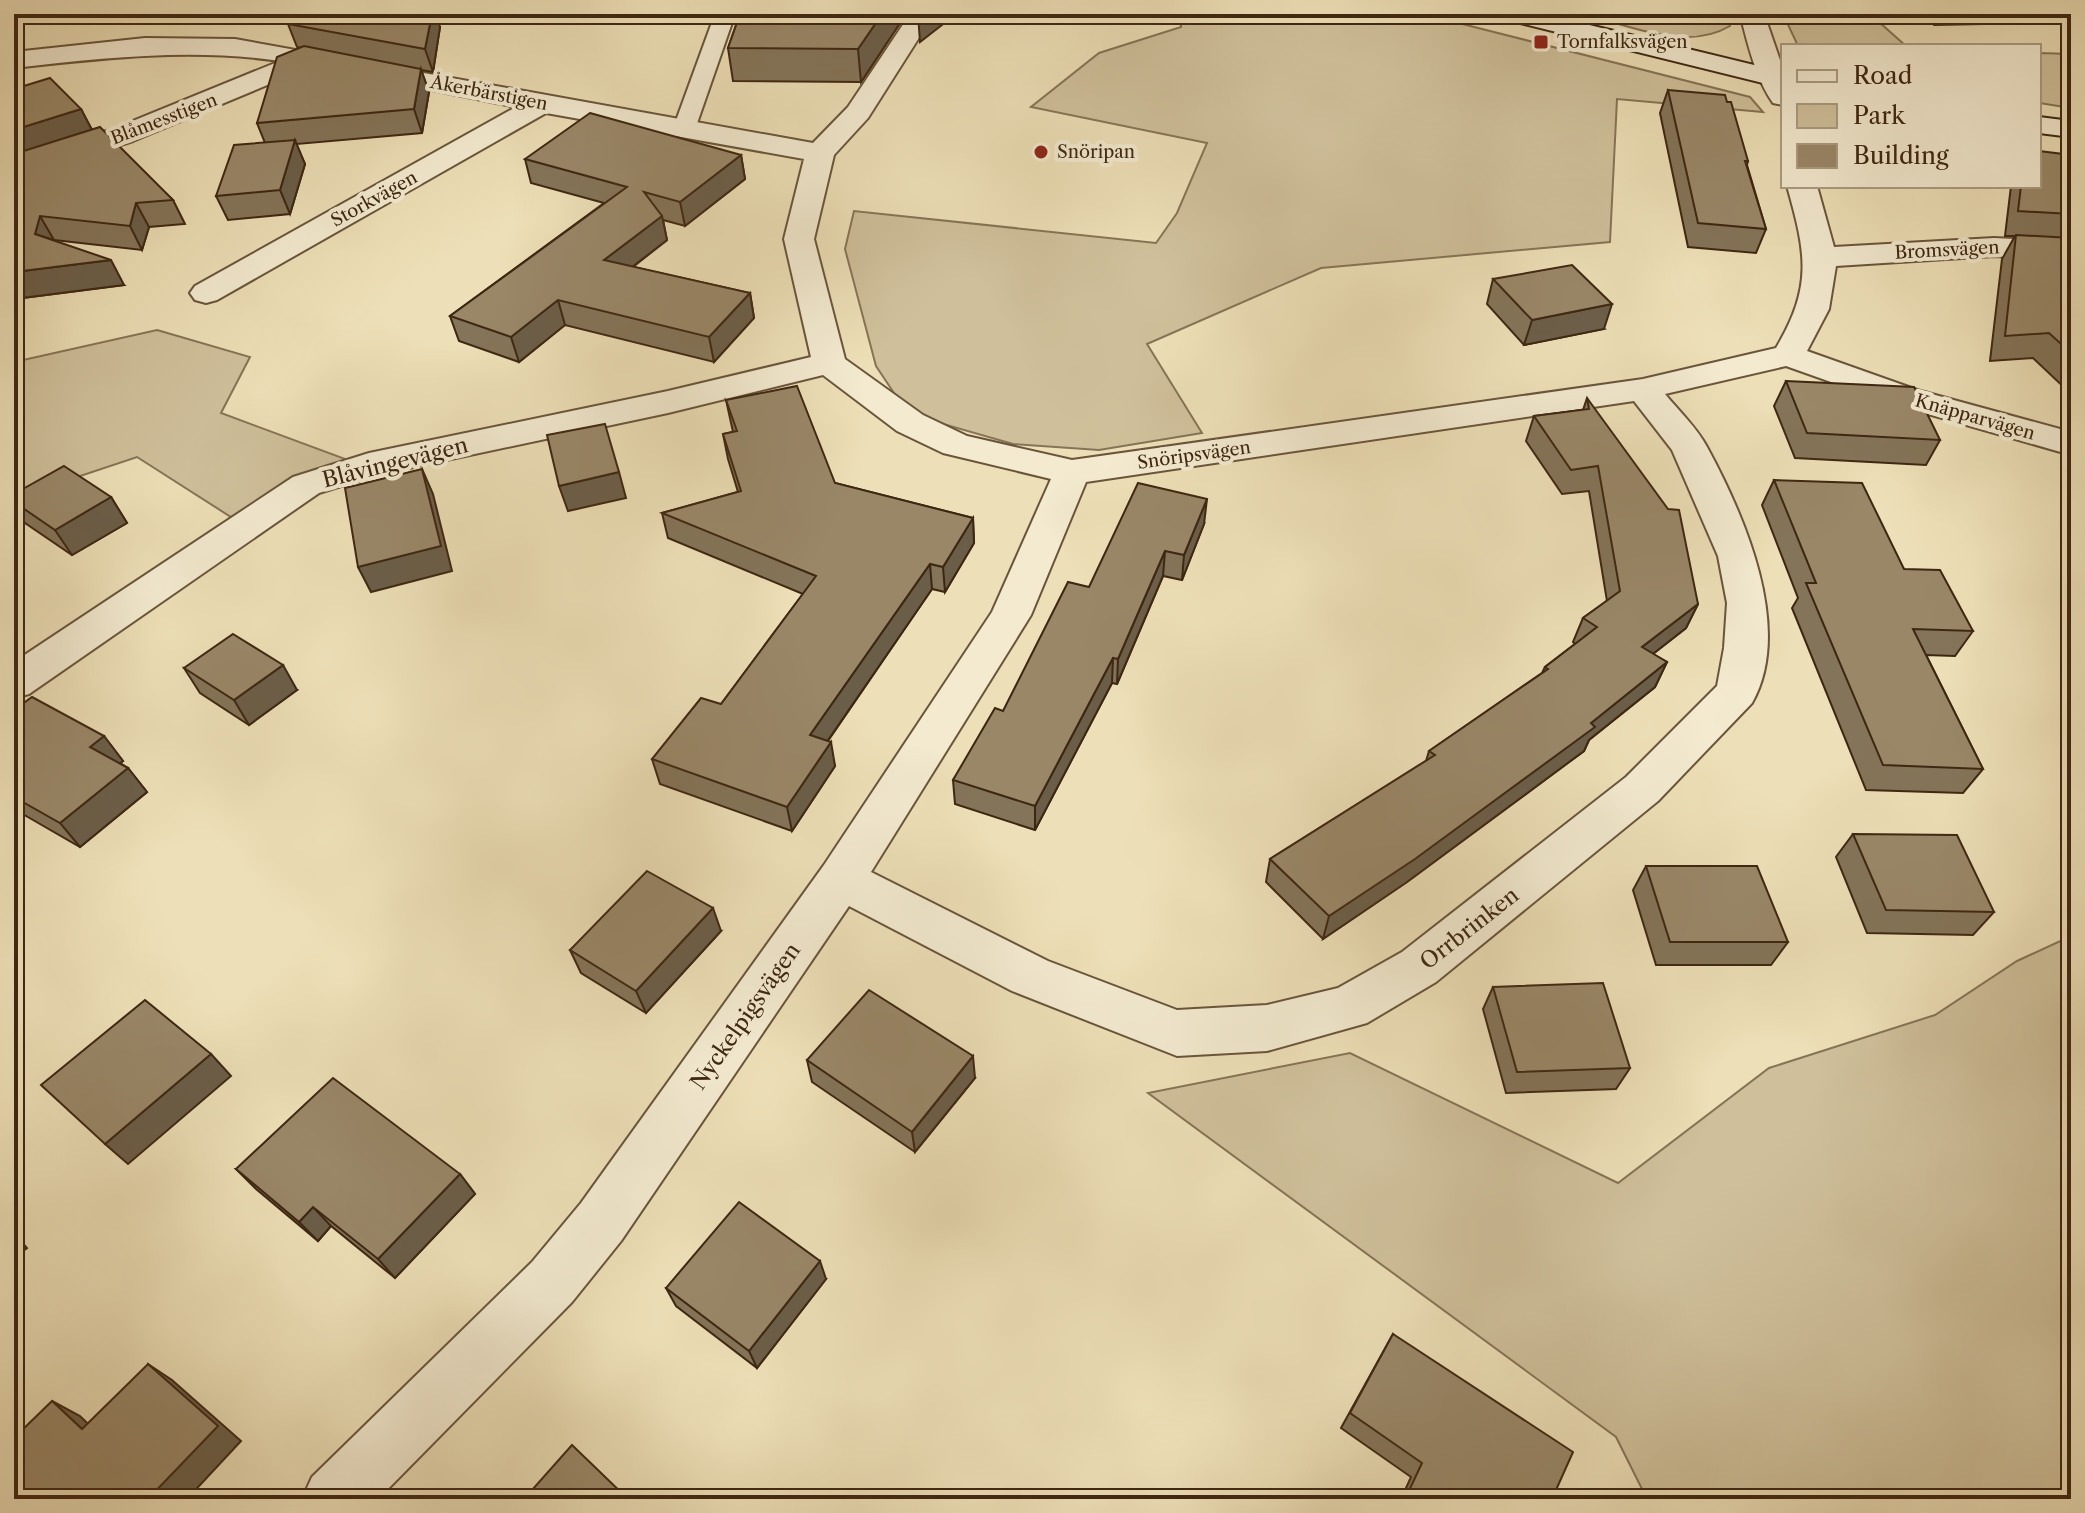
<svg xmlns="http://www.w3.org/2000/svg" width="2085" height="1513" viewBox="0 0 2085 1513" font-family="'Libre Caslon Text',serif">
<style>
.green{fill:#cfc09b;stroke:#867456;stroke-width:2}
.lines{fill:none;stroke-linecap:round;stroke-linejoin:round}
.lane-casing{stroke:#6a553b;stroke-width:4}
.street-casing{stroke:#6a553b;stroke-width:4}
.secondary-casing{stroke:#3e2712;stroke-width:4}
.lane{fill:#f3ead0;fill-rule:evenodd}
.street{fill:#f3ead0;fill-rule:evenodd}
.secondary{fill:#f3ead0;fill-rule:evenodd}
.wall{fill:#847459;stroke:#3e2712;stroke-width:2}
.shaded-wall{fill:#6b5e49;stroke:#3e2712;stroke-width:2}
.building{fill:#998768;stroke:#3e2712;stroke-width:2}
.poi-dot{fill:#8f2418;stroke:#f3ead0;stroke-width:3}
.labels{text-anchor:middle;stroke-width:8;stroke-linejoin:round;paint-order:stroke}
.far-poi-label{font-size:18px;fill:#3e2712;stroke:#f3ead0;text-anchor:start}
.far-street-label{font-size:18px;fill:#3e2712;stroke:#f3ead0}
.street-label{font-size:22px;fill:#3e2712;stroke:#f3ead0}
</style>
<rect width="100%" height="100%" fill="#eddfb7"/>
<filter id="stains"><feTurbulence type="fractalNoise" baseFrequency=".0025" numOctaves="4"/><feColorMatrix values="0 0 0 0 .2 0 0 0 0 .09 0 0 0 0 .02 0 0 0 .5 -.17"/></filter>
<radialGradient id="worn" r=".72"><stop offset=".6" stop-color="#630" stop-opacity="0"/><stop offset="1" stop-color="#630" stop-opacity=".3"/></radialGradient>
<!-- green -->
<g class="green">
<path d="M 1181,14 L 1423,14 L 1750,97 L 1763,112 L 1617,99 L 1610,242 L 1321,268 L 1147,344 L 1202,433 L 1099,450 L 1013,444 L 908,414 L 876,366 L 845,249 L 854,211 L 1156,243 L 1177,213 L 1207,143 L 1031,107 L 1099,53 L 1181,27 Z"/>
<path d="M 1584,14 L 1728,14 L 1730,26 C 1686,52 1631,26 1584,14 Z"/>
<path d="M 1783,14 L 1870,14 L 1906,46 L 1798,46 Z"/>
<path d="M 2039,53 L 2071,54 L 2071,108 L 2039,103 Z"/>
<path d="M 157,330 L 250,357 L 221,413 L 356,463 L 234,519 L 137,457 L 14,498 L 14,362 Z"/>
<path d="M 2071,936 L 2071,1499 L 1647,1499 L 1616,1437 L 1148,1093 L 1350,1053 L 1618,1183 L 1769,1068 L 1935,1015 L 2017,961 Z"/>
</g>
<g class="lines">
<!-- lane casing -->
<g class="lane-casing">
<path id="lane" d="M 715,14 L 735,14 L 695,129 L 692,134 L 676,134 L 673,129 Z"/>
</g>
<!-- street casing -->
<g class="street-casing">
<g id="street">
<path d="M 910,14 L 934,14 L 868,118 L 834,155 L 814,239 L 845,359 L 923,415 L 967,436 L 1072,460 L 1643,379 L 1776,348 C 1813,286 1806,253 1787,186 L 1817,186 L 1834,247 L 1994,238 L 2071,242 L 2071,260 L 1994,256 L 1836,266 L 1829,309 L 1807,351 L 1917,390 L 2071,432 L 2071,455 L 1893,404 L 1786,366 L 1665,394 C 1679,411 1697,428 1707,447 C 1744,515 1794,629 1752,703 L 1658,801 L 1436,982 L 1367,1023 L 1267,1051 L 1177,1056 L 1012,991 L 849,906 L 621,1241 L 572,1302 L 378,1499 L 302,1499 L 312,1477 L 532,1262 L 581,1203 L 824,865 L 992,612 L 1051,479 L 943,453 L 897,431 L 823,375 L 668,413 L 376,475 L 319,493 L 29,694 L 14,698 L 14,662 L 293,477 L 369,453 L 668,391 L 811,357 L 784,239 L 804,159 L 546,113 L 217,300 L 206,303 L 195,300 L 190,293 L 195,286 L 516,107 L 313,66 L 133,141 L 14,180 L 14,161 L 113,129 L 280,61 C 190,48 104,58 14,68 L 14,52 L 145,38 L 235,39 L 813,143 L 848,107 ZM 1634,401 L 1672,450 L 1718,556 L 1727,603 L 1724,648 L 1717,686 L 1626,777 L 1402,952 L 1338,988 L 1267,1005 L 1177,1010 L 1048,961 L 871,872 L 1031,615 L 1086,482 Z"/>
<path d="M 1740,14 L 1764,14 L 1783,69 L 1783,105 L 1773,103 C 1755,77 1748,44 1740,14 Z"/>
</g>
</g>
<!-- secondary casing -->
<g class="secondary-casing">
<g id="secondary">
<path d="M 1501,14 L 1544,14 L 1783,72 L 1783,88 L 1504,19 Z"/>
<path d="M 2039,117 L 2071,121 L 2071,137 L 2039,133 Z"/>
</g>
</g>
<!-- lane -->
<use href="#lane" class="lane"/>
<!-- street -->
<use href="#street" class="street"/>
<!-- secondary -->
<use href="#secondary" class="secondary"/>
</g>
<!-- wall -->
<g class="wall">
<path d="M 740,14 L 906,14 L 861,82 L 733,81 L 728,48 Z"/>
<path d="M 1923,14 L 2045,14 L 2040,23 L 1934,25 Z"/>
<path d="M 288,24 L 440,27 L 433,72 L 421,70 L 429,92 L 422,133 L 296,144 L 305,164 L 290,214 L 228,220 L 216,196 L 265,143 L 257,123 L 301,48 L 297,47 Z"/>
<path d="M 14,89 L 81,109 L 92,130 L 173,200 L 185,224 L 149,227 L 142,250 L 54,240 L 124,285 L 14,299 Z"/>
<path d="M 1668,90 L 1748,161 L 1747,165 L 1766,229 L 1756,253 L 1688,247 L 1660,113 Z"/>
<path d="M 741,155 L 745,179 L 685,226 L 663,220 L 667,240 L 633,267 L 750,293 L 754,318 L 714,362 L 565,325 L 519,362 L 459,341 L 450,316 L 604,203 L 531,183 L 525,159 Z"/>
<path d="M 2071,155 L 2071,394 L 2033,358 L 1990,361 L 2002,259 L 2015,236 L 2005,236 L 2011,186 L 2039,186 Z"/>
<path d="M 1493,279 L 1604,329 L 1524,345 L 1487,304 Z"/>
<path d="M 1786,381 L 1940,440 L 1926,465 L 1795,458 L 1774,406 Z"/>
<path d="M 1587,398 L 1698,604 L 1686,628 L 1653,654 L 1667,662 L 1655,687 L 1589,740 L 1584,751 L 1407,882 L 1323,939 L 1266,882 L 1270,859 L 1426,761 L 1429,751 L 1542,673 L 1545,667 L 1575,644 L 1573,642 L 1583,618 L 1607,601 L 1589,491 L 1562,494 L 1526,441 L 1534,416 L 1583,410 Z"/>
<path d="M 726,400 L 835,483 L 973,518 L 974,543 L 945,592 L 932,589 L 828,741 L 835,766 L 792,831 L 660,784 L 652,759 L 721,704 L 803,594 L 668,538 L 662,513 L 738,492 L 728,459 L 723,434 L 733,432 Z"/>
<path d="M 1774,480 L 1904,569 L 1973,631 L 1955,656 L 1926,655 L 1983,769 L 1963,793 L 1866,790 L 1792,608 L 1798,598 L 1762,505 Z"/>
<path d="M 14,494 L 111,497 L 127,523 L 72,555 L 25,523 L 14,507 Z"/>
<path d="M 1204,524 L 1182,580 L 1163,576 L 1117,684 L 1112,683 L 1035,830 L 955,804 L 953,780 L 1003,711 L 1089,587 Z"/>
<path d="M 184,668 L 297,690 L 249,725 L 200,693 Z"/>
<path d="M 14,710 L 104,736 L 123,761 L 120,763 L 128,768 L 147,792 L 80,847 L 14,809 Z"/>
<path d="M 1853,834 L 1994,912 L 1973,935 L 1867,933 L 1836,857 Z"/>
<path d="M 1646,866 L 1788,942 L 1771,965 L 1656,965 L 1633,890 Z"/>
<path d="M 721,931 L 646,1013 L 581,973 L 570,950 Z"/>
<path d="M 1493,987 L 1630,1068 L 1616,1089 L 1506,1093 L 1483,1009 Z"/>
<path d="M 807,1060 L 975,1078 L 915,1152 L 812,1082 Z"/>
<path d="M 236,1169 L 460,1174 L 475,1194 L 395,1278 L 331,1226 L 318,1241 L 256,1189 Z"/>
<path d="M 826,1279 L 757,1368 L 676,1306 L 666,1288 Z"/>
<path d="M 1393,1334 L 1552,1499 L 1401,1499 L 1411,1477 L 1341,1428 Z"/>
</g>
<!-- shaded-wall -->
<g class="shaded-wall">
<path d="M 432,14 L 436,14 L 440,27 L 433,72 L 425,49 Z"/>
<path d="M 882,14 L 906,14 L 861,82 L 858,49 Z"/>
<path d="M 918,14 L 956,14 L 920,42 Z"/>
<path d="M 421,69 L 429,92 L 422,133 L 414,109 Z"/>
<path d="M 81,109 L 93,132 L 14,158 L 14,130 Z"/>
<path d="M 295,140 L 305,164 L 290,214 L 280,190 Z"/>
<path d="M 741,155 L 745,179 L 685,226 L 680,202 Z"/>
<path d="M 136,203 L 149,227 L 142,250 L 130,226 Z"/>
<path d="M 40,216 L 54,240 L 35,234 Z"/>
<path d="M 662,216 L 667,240 L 610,284 L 604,260 Z"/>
<path d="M 111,260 L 124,285 L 14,299 L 14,272 Z"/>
<path d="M 750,293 L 754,318 L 714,362 L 709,337 Z"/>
<path d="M 558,300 L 565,325 L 519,362 L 511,337 Z"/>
<path d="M 1612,304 L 1604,329 L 1524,345 L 1532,320 Z"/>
<path d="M 422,469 L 433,494 L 452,571 L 371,592 L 358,567 Z"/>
<path d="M 619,472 L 626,498 L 568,511 L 559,486 Z"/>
<path d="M 111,497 L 127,523 L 72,555 L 55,530 Z"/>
<path d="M 1207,499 L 1204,524 L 1182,580 L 1184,555 Z"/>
<path d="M 973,518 L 974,543 L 945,592 L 943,567 Z"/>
<path d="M 1165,551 L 1163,576 L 1117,684 L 1118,659 Z"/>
<path d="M 930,564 L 932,589 L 815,759 L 810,735 Z"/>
<path d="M 1698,604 L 1686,628 L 1631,671 L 1642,647 Z"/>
<path d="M 1113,658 L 1112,683 L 1035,830 L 1035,806 Z"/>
<path d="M 1667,662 L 1655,687 L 1589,740 L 1584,751 L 1407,882 L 1323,939 L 1329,916 L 1591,723 Z"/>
<path d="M 283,665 L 297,690 L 249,725 L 234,700 Z"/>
<path d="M 104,736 L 123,761 L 110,772 L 90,747 Z"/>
<path d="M 831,742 L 835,766 L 792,831 L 787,807 Z"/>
<path d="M 128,768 L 147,792 L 80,847 L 60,823 Z"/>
<path d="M 713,908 L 721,931 L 646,1013 L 636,991 Z"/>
<path d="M 211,1054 L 231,1076 L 128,1164 L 105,1144 Z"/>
<path d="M 973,1056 L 975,1078 L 915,1152 L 912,1132 Z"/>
<path d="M 460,1174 L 475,1194 L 395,1278 L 378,1259 Z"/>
<path d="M 313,1207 L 331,1226 L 318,1241 L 299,1222 Z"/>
<path d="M 14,1233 L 27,1248 L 14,1258 Z"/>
<path d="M 820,1261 L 826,1279 L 757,1368 L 749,1351 Z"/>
<path d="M 148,1364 L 172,1380 L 241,1441 L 187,1499 L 148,1499 Z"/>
<path d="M 52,1401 L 80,1416 L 109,1444 L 82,1429 Z"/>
</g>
<!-- building -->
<g class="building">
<path d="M 291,14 L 432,14 L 425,49 L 288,24 Z"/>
<path d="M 740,14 L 882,14 L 858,49 L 728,48 Z"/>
<path d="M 304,46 L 421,69 L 414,109 L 257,123 L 277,57 Z"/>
<path d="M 50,78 L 81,109 L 14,130 L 14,89 Z"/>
<path d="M 1668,90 L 1725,95 L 1727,102 L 1731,102 L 1748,161 L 1745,161 L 1766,229 L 1698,223 Z"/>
<path d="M 590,113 L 741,155 L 680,202 L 644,192 L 662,216 L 604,260 L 750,293 L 709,337 L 558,300 L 511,337 L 450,316 L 627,187 L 525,159 Z"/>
<path d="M 100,127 L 173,200 L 136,203 L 130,226 L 40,216 L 35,234 L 111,260 L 14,272 L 14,154 Z"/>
<path d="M 295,140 L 280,190 L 216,196 L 234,145 Z"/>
<path d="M 2039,151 L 2071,155 L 2071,214 L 2018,211 L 2021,186 L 2039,186 Z"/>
<path d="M 2016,235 L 2071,238 L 2071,353 L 2049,333 L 2005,336 Z"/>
<path d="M 1572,265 L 1612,304 L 1532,320 L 1493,279 Z"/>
<path d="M 1786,381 L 1914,387 L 1940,440 L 1807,433 Z"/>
<path d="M 797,386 L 835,483 L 973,518 L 943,567 L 930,564 L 810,735 L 831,742 L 787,807 L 652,759 L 701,698 L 721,704 L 816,576 L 662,513 L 741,491 L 723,434 L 737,431 L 726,400 Z"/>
<path d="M 1587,398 L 1668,509 L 1679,510 L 1698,604 L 1642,647 L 1667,662 L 1591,723 L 1595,727 L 1415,859 L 1329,916 L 1270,859 L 1435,755 L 1429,751 L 1548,669 L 1545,667 L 1597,627 L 1583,618 L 1620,591 L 1598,466 L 1571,470 L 1534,416 L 1589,409 Z"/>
<path d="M 605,424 L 619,472 L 559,486 L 547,435 Z"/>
<path d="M 64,466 L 111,497 L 55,530 L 14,502 L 14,494 Z"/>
<path d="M 422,469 L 441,546 L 358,567 L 345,488 Z"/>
<path d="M 1774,480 L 1862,483 L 1904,569 L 1940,570 L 1973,631 L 1913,629 L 1983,769 L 1883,765 L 1806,583 L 1816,583 Z"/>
<path d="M 1138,483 L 1207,499 L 1184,555 L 1165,551 L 1118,659 L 1113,658 L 1035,806 L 953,780 L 995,708 L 1003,711 L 1068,582 L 1089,587 Z"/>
<path d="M 233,634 L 283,665 L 234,700 L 184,668 Z"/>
<path d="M 32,697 L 104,736 L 90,747 L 128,768 L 60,823 L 14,797 L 14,710 Z"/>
<path d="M 1853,834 L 1957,835 L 1994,912 L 1886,910 Z"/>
<path d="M 1646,866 L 1757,866 L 1788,942 L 1670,942 Z"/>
<path d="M 647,871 L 713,908 L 636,991 L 570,950 Z"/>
<path d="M 1603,983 L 1630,1068 L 1517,1072 L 1493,987 Z"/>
<path d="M 869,990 L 973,1056 L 912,1132 L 807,1060 Z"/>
<path d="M 145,1000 L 211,1054 L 105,1144 L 41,1085 Z"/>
<path d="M 333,1078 L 460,1174 L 378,1259 L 313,1207 L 299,1222 L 236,1169 Z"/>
<path d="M 739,1202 L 820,1261 L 749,1351 L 666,1288 Z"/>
<path d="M 1393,1334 L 1573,1452 L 1552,1499 L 1405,1499 L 1422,1463 L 1350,1413 Z"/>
<path d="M 148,1364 L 218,1426 L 148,1499 L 14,1499 L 14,1438 L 52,1401 L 82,1429 Z"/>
<path d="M 572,1445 L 628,1499 L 524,1499 Z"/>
</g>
<!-- markers -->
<g class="poi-dot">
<rect x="1533" y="34" width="16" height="16" rx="4"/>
<circle cx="1041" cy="152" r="8"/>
</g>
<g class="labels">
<!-- far-poi labels -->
<g class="far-poi-label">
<text x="1557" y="48">Tornfalksvägen</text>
<text x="1057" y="158">Snöripan</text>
</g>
<!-- far-street labels -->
<g class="far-street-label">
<text transform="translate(489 93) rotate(11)" y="6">Åkerbärstigen</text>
<text transform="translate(164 119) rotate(-21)" y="6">Blåmesstigen</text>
<text transform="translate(374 199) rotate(-29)" y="6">Storkvägen</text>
<text transform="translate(1947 250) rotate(-3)" y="6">Bromsvägen</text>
<text transform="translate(1975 417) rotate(16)" y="6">Knäpparvägen</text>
<text transform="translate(1194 455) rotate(-8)" y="6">Snöripsvägen</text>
</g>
<!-- street labels -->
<g class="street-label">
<text transform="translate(395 462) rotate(-14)" y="8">Blåvingevägen</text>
<text transform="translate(1469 928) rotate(-38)" y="8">Orrbrinken</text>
<text transform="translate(745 1016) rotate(-55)" y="8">Nyckelpigsvägen</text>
</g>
</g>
<!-- margin -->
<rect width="2085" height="1513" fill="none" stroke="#eddfb7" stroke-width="48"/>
<rect x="16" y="16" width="2053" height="1481" fill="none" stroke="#3e2712" stroke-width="4"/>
<rect x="24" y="24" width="2037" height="1465" fill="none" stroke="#3e2712" stroke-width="2"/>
<!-- legend -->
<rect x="1781" y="44" width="260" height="144" fill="#f3ead0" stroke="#ab9c84" stroke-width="2"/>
<rect x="1797" y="70" width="40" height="12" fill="#f3ead0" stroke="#ab9c84" stroke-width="2"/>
<text x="1853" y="84" font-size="24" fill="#3e2712">Road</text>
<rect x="1797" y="104" width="40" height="24" fill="#cfc09b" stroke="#ab9c84" stroke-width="2"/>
<text x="1853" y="124" font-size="24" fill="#3e2712">Park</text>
<rect x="1797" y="144" width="40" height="24" fill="#998768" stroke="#ab9c84" stroke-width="2"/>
<text x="1853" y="164" font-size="24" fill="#3e2712">Building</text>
<rect width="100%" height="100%" filter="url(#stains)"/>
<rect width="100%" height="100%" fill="url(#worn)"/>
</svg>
